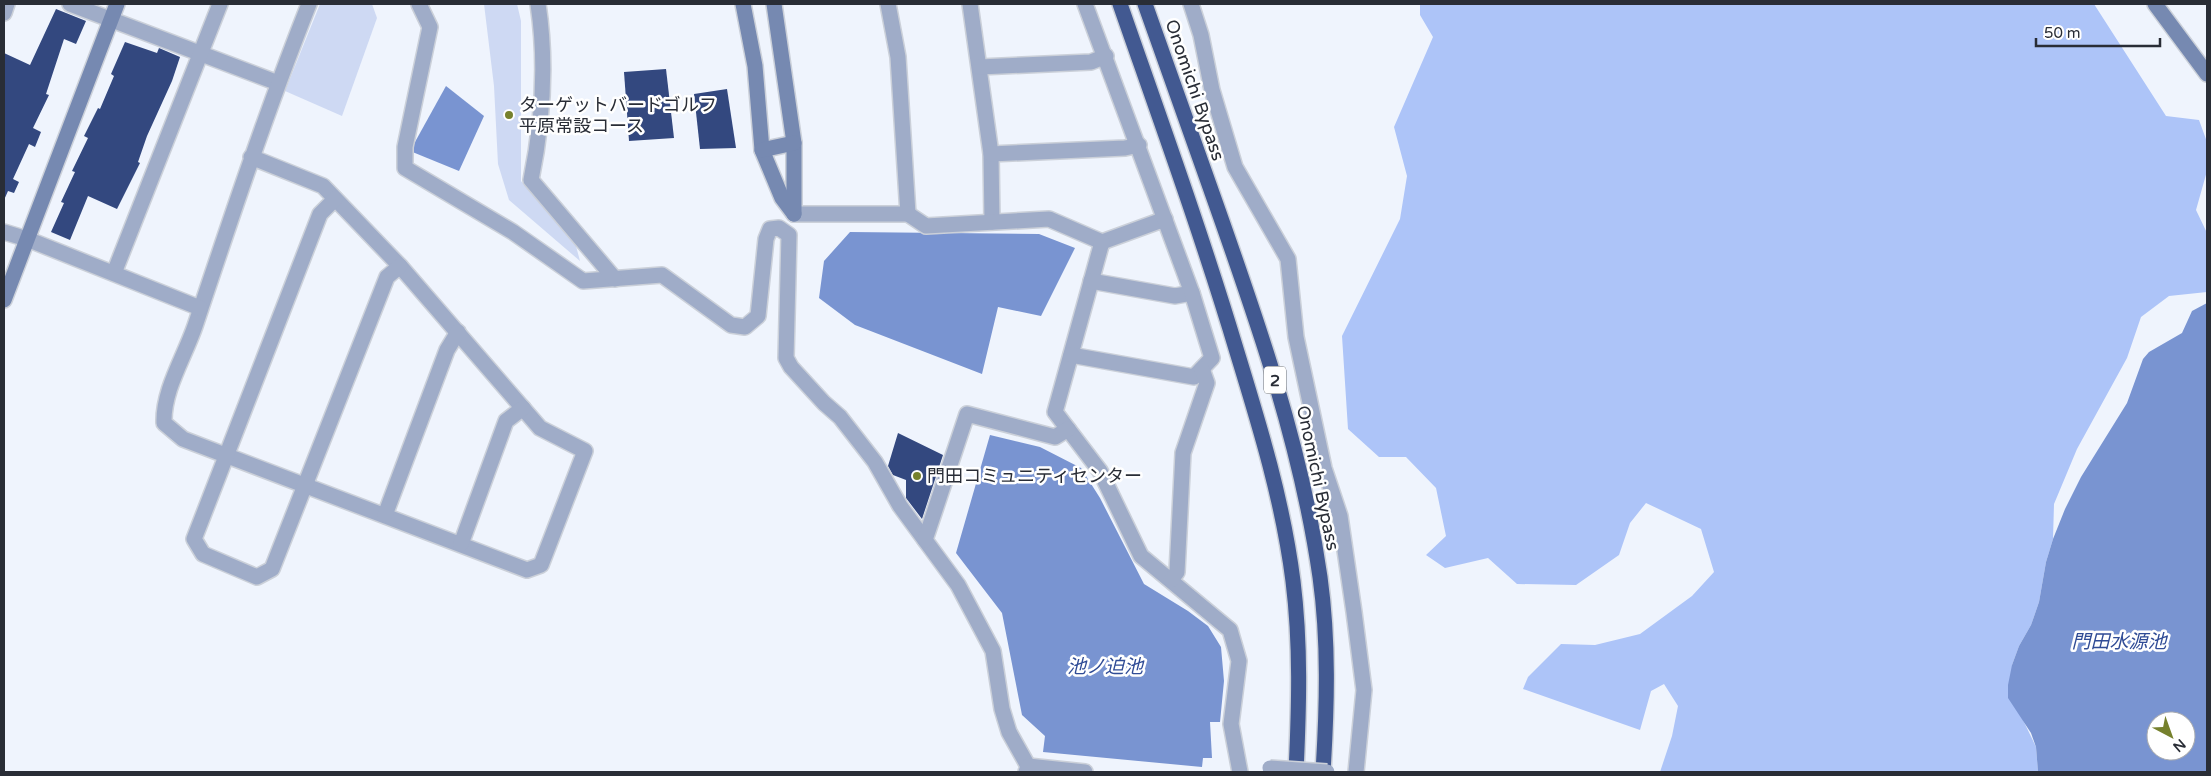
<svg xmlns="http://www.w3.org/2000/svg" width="2211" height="776" viewBox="0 0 2211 776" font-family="'Varela Round','Noto Sans JP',sans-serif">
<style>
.green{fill:#ced9f3}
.forest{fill:#adc4f8}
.water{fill:#7994d1;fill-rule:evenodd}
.building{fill:#33487f}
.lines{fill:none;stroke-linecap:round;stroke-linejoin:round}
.street-casing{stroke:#cbd0d9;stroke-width:18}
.secondary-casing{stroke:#cbd0d9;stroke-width:18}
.highway-casing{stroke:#cbd0d9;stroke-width:18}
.street{stroke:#9facc8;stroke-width:15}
.secondary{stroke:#7689b1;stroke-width:15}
.highway{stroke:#425991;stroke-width:15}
.street-bridge-casing{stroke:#cbd0d9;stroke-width:18;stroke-linecap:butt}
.street-bridge{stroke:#9facc8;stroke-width:15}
.poi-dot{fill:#76812d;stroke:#fff;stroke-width:2}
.labels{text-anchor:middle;stroke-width:5;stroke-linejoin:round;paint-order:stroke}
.shield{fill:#fff;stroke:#696c72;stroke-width:1}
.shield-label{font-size:16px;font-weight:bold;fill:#292d36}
.street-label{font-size:18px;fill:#292d36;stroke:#fff}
.poi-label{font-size:18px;fill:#292d36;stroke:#fff;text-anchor:start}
.water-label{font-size:19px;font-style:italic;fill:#304c96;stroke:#fff}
</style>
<rect width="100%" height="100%" fill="#eff4fd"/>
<!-- green -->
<g class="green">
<path d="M 320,4 L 372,4 L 377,18 L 342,116 L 285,91 Z"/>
<path d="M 484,4 L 517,4 L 521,21 L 521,181 L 576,246 L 580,261 L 509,200 L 498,164 L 494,86 Z"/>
</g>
<!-- forest -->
<path class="forest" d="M 1420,4 L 2094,4 L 2166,116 L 2199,120 L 2207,142 L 2207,171 L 2196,210 L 2207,233 L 2207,292 L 2169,296 L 2141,317 L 2127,358 L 2077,449 L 2054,504 L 2053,539 L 2046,562 L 2039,602 L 2031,625 L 2019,646 L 2012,665 L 2023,720 L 2036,747 L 2038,772 L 1660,772 L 1672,736 L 1678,706 L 1664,684 L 1651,691 L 1640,730 L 1523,689 L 1528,677 L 1561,644 L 1595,645 L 1640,634 L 1692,596 L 1714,572 L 1701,529 L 1646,503 L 1630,523 L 1619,555 L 1576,585 L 1517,584 L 1488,558 L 1445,568 L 1426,555 L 1446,536 L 1436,488 L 1406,457 L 1379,457 L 1348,429 L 1342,336 L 1400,219 L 1407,176 L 1394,127 L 1433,37 L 1420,15 Z"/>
<!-- water -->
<g class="water">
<path d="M 446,86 L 484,116 L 459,171 L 410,151 Z"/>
<path d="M 850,232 L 1039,234 L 1075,248 L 1041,316 L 998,307 L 982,374 L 855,325 L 819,298 L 824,261 Z"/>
<path d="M 2207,303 L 2207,772 L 2038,772 L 2036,747 L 2031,733 L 2008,698 L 2008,685 L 2012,665 L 2019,646 L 2031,625 L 2039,602 L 2046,562 L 2053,539 L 2065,509 L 2081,477 L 2127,403 L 2143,359 L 2149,352 L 2182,333 L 2192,311 ZM 2156,721 L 2186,721 L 2186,751 L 2156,751 Z"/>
<path d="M 990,435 L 1040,447 L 1081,468 L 1100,498 L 1144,584 L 1188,611 L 1208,626 L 1221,647 L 1224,681 L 1220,722 L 1210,722 L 1212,758 L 1203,758 L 1202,767 L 1043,752 L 1045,736 L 1022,715 L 1002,613 L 956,553 Z"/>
</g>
<!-- building -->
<g class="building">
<path d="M 56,9 L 86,21 L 76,44 L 64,39 L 46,94 L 49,95 L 33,128 L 41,132 L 35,147 L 29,144 L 13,179 L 19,182 L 14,193 L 8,191 L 4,200 L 4,53 L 30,65 Z"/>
<path d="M 125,42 L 157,53 L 159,48 L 180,57 L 172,81 L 147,136 L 138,162 L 140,163 L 117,209 L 88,196 L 70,240 L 51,232 L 64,203 L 61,202 L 75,172 L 72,171 L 88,138 L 84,136 L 98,108 L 100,109 L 114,76 L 111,74 Z"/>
<path d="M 666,69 L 674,138 L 629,141 L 624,72 Z"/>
<path d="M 727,89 L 736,148 L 700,149 L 694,94 Z"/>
<path d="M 898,433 L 943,455 L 922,519 L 906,498 L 906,480 L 893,475 L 888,466 Z"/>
</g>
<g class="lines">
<!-- street casing -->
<g class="street-casing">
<g id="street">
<path d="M 70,4 L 278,83"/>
<path d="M 419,4 L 430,27 L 405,147 L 405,168 L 513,232 L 583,281 L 662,275 L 731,325 L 745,327 L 758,316 L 766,239 L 770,229 L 779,228 L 789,235 L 786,358 L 791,367 L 824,403 L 840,417 L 875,462 L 900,506 L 958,585 L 993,651 L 1002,709 L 1009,732 L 1028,766 L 1026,772"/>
<path d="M 538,4 C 547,63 543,121 531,180 L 615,279"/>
<path d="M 888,4 L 898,57 L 908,214"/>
<path d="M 970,4 L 991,154 L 992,222"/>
<path d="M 1191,4 L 1201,35 L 1212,90 L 1235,167 L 1288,259 L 1296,337 L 1324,468 L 1340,516 L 1354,612 L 1364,690 L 1356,772"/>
<path d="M 4,13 L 7,4"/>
<path d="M 980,67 L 1091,62 L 1106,56"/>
<path d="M 991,154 L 1125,148 L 1139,145"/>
<path d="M 251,157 L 323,186 L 400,266 L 540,428 L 585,451 L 541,565 L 527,570 L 183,439 L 164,423 C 163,390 184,358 195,326 C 231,218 267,110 309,4"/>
<path d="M 335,199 L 320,214 L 194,539 L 203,554 L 257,577 L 272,569 L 387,277 L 400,266"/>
<path d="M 794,214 L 908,214 L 926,226 L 1049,219 L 1102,242 L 1165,219"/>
<path d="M 4,232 L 27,239 L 200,308"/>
<path d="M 1102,242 L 1055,412 L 1100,471 L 1141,556 L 1230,630 L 1239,661 L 1231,724 L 1240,772"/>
<path d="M 114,273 L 220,4"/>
<path d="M 1091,281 L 1175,296 L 1192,293"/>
<path d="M 1071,355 L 1194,377 L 1212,358 L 1192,293 L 1085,4"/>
<path d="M 385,515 L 447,350 L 458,332"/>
<path d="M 925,540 L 967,414 L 1055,437 L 1068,429"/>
<path d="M 461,544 L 506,421 L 523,408"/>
<path d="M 1171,580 L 1177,572 L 1183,453 L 1207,383 L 1202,369"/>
<path d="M 1028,766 L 1085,772"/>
</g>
</g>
<!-- secondary casing -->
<g class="secondary-casing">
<g id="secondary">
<path d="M 743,4 L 755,66 L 762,150 L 782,198 L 794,214"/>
<path d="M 774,4 L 794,143 L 794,214"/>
<path d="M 2155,4 L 2207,74"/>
<path d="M 762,150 L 794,143"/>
<path d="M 4,300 L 117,4"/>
</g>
</g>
<!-- highway casing -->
<g class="highway-casing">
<g id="highway">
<path d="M 1120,4 C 1160,119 1202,235 1237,352 C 1260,427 1283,502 1293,581 C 1301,645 1299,708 1296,772"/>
<path d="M 1145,4 C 1165,60 1185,117 1205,173 C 1252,306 1300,437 1320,577 C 1329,642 1327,707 1323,772"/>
</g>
</g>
<!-- street -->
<use href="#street" class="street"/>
<!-- secondary -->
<use href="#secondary" class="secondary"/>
<!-- highway -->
<use href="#highway" class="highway"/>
<!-- street-bridge casing -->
<g class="street-bridge-casing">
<path id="street-bridge" d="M 1270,768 L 1327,772"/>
</g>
<!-- street-bridge -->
<use href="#street-bridge" class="street-bridge"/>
</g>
<!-- markers -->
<g class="poi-dot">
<circle cx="509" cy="115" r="5"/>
<circle cx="917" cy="476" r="5"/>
</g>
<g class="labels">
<!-- shield labels -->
<rect class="shield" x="1264" y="366.5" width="22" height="27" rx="4"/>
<g class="shield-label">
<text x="1275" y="386">2</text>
</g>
<!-- street labels -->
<g class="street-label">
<text transform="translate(1195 90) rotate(71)" y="6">Onomichi Bypass</text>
<text transform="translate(1318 478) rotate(78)" y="6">Onomichi Bypass</text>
</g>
<!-- poi labels -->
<g class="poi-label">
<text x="519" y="111">ターゲットバードゴルフ<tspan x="519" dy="21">平原常設コース</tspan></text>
<text x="927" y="482">門田コミュニティセンター</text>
</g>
<!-- water labels -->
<g class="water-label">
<text x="2119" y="648">門田水源池</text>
<text x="1105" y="673">池ノ迫池</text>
</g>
</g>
<!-- border -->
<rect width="2211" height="776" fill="none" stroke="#292d36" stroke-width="10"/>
<!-- north arrow -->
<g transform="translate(2171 736) rotate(139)"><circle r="24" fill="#ffffff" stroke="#a9abaf"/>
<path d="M0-4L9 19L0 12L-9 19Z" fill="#76812d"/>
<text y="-8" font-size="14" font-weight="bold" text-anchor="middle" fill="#292d36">N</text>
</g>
<!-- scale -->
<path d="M2036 38v8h124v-8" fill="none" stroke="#292d36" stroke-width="2.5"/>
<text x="2044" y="38" font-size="15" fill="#292d36" stroke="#ffffff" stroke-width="4" paint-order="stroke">50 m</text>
</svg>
